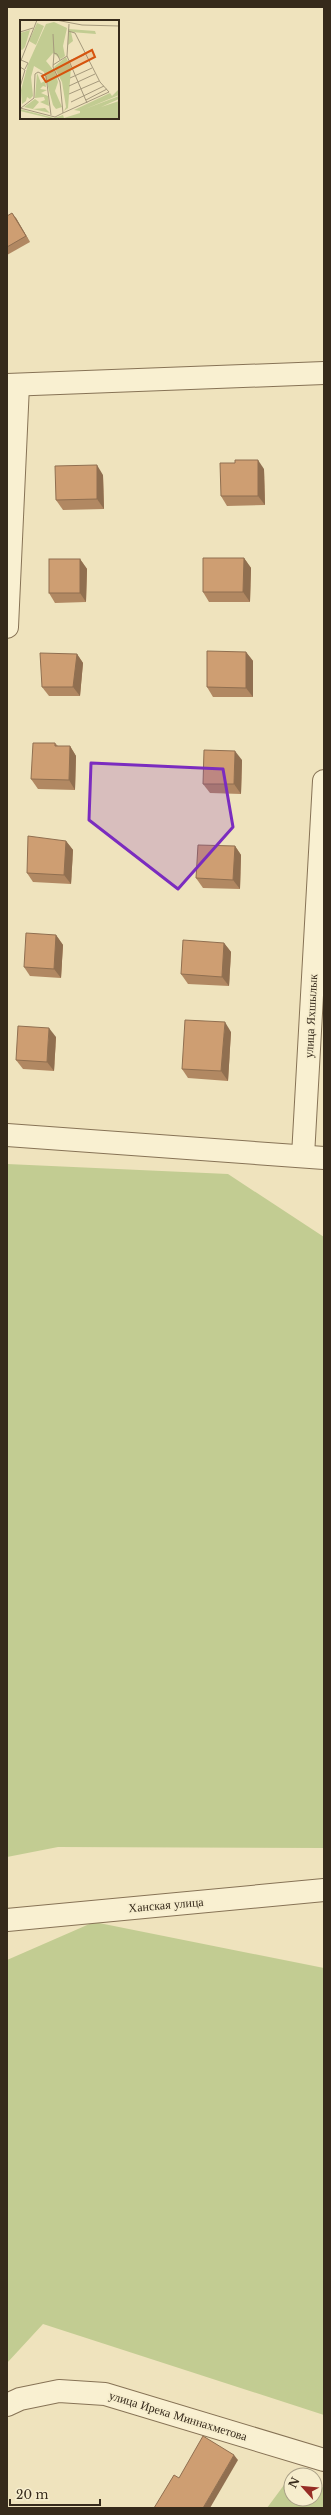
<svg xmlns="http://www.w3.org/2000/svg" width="331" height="2515" viewBox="0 0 331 2515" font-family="'Libre Baskerville',serif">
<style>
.green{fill:#c2cc92}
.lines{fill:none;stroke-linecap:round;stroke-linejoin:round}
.minor-casing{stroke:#877356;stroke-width:24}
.minor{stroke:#f9f0d1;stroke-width:22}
.wall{fill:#b18862}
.shaded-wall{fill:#906f50}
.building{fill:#ce9e72;stroke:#906f50}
.marked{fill:#7b2cbf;fill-opacity:0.2;stroke:#7b2cbf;stroke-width:3;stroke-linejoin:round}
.labels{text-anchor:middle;stroke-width:3.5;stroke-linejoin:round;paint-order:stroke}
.street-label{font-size:12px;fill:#362a1b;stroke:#f6edcd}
.inset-road{fill:none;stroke:#a5997c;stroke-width:1}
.view{fill:#d6540e;fill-opacity:0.15;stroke:#d6540e;stroke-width:2}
.inset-edge{fill:none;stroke:#362a1b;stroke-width:2}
</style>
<rect width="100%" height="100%" fill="#efe3bd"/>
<!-- green -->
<g class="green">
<path d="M 7,1164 L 228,1174 L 324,1237 L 324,1848 L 58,1847 L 7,1857 Z"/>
<path d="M 94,1922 L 324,1968 L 324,2415 L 43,2324 L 7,2363 L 7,1960 Z"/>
<path d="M 291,2482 L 291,2499 L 315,2499 L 315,2484 L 324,2488 L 324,2508 L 267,2508 L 284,2485 Z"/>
</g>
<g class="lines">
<!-- minor casing -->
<g class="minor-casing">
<g id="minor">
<path d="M 7,385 L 324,373"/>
<path d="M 7,627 L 18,385"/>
<path d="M 7,1135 L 324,1158"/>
<path d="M 303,1156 L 324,781"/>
<path d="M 7,1920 L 324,1890"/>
<path d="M 7,2405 L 20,2399 L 59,2391 L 105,2394 L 324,2460"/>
</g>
</g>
<!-- minor -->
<use href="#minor" class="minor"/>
</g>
<!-- wall -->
<g class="wall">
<path d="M 7,216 L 16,218 L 30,242 L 7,255 Z"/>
<path d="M 264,469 L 265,505 L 227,506 L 221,496 Z"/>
<path d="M 103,475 L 104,509 L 63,510 L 56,500 Z"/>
<path d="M 244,558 L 251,568 L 250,602 L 209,602 L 203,592 Z"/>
<path d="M 80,559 L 87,569 L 86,602 L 55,603 L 49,593 Z"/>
<path d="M 246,652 L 253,661 L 253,697 L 213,697 L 207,687 Z"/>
<path d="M 77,654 L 83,663 L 80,696 L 49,696 L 42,687 Z"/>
<path d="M 55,743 L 58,746 L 70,746 L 76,756 L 75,790 L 38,789 L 31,779 Z"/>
<path d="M 242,760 L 241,794 L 210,793 L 203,784 Z"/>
<path d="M 66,841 L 73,850 L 71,884 L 33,882 L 27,873 Z"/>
<path d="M 235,846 L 241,855 L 240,889 L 203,888 L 196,878 Z"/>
<path d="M 56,935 L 63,945 L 61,978 L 30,976 L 24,967 Z"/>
<path d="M 224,943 L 231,952 L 229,986 L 188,984 L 181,974 Z"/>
<path d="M 231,1032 L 228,1081 L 188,1078 L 182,1069 Z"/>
<path d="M 56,1037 L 54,1071 L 23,1069 L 16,1060 Z"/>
</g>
<!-- shaded-wall -->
<g class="shaded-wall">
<path d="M 12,213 L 16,218 L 30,242 L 26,236 Z"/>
<path d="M 258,460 L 264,469 L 265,505 L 258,496 Z"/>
<path d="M 97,465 L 103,475 L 104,509 L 97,499 Z"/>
<path d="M 244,558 L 251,568 L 250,602 L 243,592 Z"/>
<path d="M 80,559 L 87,569 L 86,602 L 80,593 Z"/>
<path d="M 246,652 L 253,661 L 253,697 L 246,688 Z"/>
<path d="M 77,654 L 83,663 L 80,696 L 73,687 Z"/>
<path d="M 70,746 L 76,756 L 75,790 L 69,780 Z"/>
<path d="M 235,751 L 242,760 L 241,794 L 234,784 Z"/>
<path d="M 66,841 L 73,850 L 71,884 L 64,875 Z"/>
<path d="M 235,846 L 241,855 L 240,889 L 233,880 Z"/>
<path d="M 56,935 L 63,945 L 61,978 L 54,969 Z"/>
<path d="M 224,943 L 231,952 L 229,986 L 222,977 Z"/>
<path d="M 225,1022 L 231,1032 L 228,1081 L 221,1071 Z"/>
<path d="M 49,1028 L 56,1037 L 54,1071 L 47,1062 Z"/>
<path d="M 234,2455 L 238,2460 L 210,2508 L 203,2508 Z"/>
</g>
<!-- building -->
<g class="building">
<path d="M 12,213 L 26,236 L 7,247 L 7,216 Z"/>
<path d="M 235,460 L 258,460 L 258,496 L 221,496 L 220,463 L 235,463 Z"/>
<path d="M 97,465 L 97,499 L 56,500 L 55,466 Z"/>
<path d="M 203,558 L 244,558 L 243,592 L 203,592 Z"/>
<rect x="49" y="559" width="31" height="34"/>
<path d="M 207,651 L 246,652 L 246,688 L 207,687 Z"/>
<path d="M 40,653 L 77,654 L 73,687 L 42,687 Z"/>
<path d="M 33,743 L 55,743 L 55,746 L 70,746 L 69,780 L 31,779 Z"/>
<path d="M 204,750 L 235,751 L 234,784 L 203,784 Z"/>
<path d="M 28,836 L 66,841 L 64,875 L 27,873 Z"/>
<path d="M 198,845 L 235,846 L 233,880 L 196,878 Z"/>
<path d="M 26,933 L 56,935 L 54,969 L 24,967 Z"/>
<path d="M 183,940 L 224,943 L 222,977 L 181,974 Z"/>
<path d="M 185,1020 L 225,1022 L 221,1071 L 182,1069 Z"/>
<path d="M 18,1026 L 49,1028 L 47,1062 L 16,1060 Z"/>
<path d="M 203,2436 L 234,2455 L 203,2508 L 154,2508 L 174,2475 L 179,2478 Z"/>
</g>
<!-- marked area -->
<path class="marked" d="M 91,763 L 223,769 L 233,827 L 178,889 L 89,820 Z"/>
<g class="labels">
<!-- street labels -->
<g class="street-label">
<text transform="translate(311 1016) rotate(-87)" y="4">улица Яхшылык</text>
<text transform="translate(166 1905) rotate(-5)" y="4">Ханская улица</text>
<text transform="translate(178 2416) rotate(17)" y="4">улица Ирека Миннахметова</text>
</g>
</g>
<!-- overview -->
<g transform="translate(20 20)">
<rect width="99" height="99" fill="#efe3bd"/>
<path d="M 34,2 L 47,8 L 43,26 L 45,36 L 41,39 L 33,33 L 26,41 L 35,52 L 38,62 L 35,71 L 42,87 L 36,89 L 33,85 L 24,52 L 14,46 L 11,57 L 13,76 L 10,79 L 7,77 L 6,81 L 2,84 L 1,70 L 8,44 L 26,4 ZM 17,3 L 24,6 L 16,25 L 9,21 ZM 48,9 L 75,11 L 76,14 L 51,12 L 53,21 L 48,25 ZM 10,10 L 5,27 L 2,30 L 0,29 L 0,13 ZM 46,37 L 51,47 L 48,88 L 44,91 L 46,87 L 42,62 L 34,47 ZM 17,53 L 21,63 L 25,61 L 26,67 L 23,66 L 20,69 L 27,70 L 21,73 L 28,76 L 29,86 L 20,82 L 25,80 L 24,77 L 15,78 ZM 99,69 L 99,75 L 65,89 L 99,76 L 99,79 L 81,87 L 99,81 L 99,99 L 33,99 L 0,91 L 0,89 L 34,98 L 43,95 L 44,98 L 60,93 L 60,91 L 54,90 L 90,73 L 92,76 ZM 15,79 L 19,82 L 13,89 L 25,88 L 30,93 L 4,87 Z" fill="#c2cc92"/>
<path class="inset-road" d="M 36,0 L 62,5 L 99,6M 0,12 L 13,8M 33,14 L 34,33M 47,36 L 67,83M 1,40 L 8,43 L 5,49M 49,41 L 64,35M 0,43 L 17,0M 33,45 L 47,36 L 49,4M 0,47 L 5,50 L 0,67M 52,48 L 68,41M 50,58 L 72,48M 49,66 L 75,54M 49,74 L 79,61M 66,80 L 87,69M 51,82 L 84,66M 0,88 L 35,97 L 43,93 L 40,62 L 33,47 L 34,33 L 37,34 L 40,40M 1,88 L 14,78 L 15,54 L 18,52 L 26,56 L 31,95M 43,93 L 89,72 L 80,62 L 55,13 L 48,11"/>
<path class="view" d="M 72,30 L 75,37 L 26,62 L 22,56 Z"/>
<rect width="99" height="99" class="inset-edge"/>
</g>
<!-- border -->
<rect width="331" height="2515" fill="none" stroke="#362a1b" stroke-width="16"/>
<!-- north arrow -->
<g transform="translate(303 2487) rotate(297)"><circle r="19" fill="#f6edcd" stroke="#a99f86"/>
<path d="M0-3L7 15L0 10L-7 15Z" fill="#972c25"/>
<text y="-6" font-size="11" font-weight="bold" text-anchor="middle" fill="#362a1b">N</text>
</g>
<!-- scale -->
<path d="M10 2499v6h90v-6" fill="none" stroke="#362a1b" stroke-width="2"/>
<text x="16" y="2499" font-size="12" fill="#362a1b" stroke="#f6edcd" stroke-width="3" paint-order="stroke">20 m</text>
</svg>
